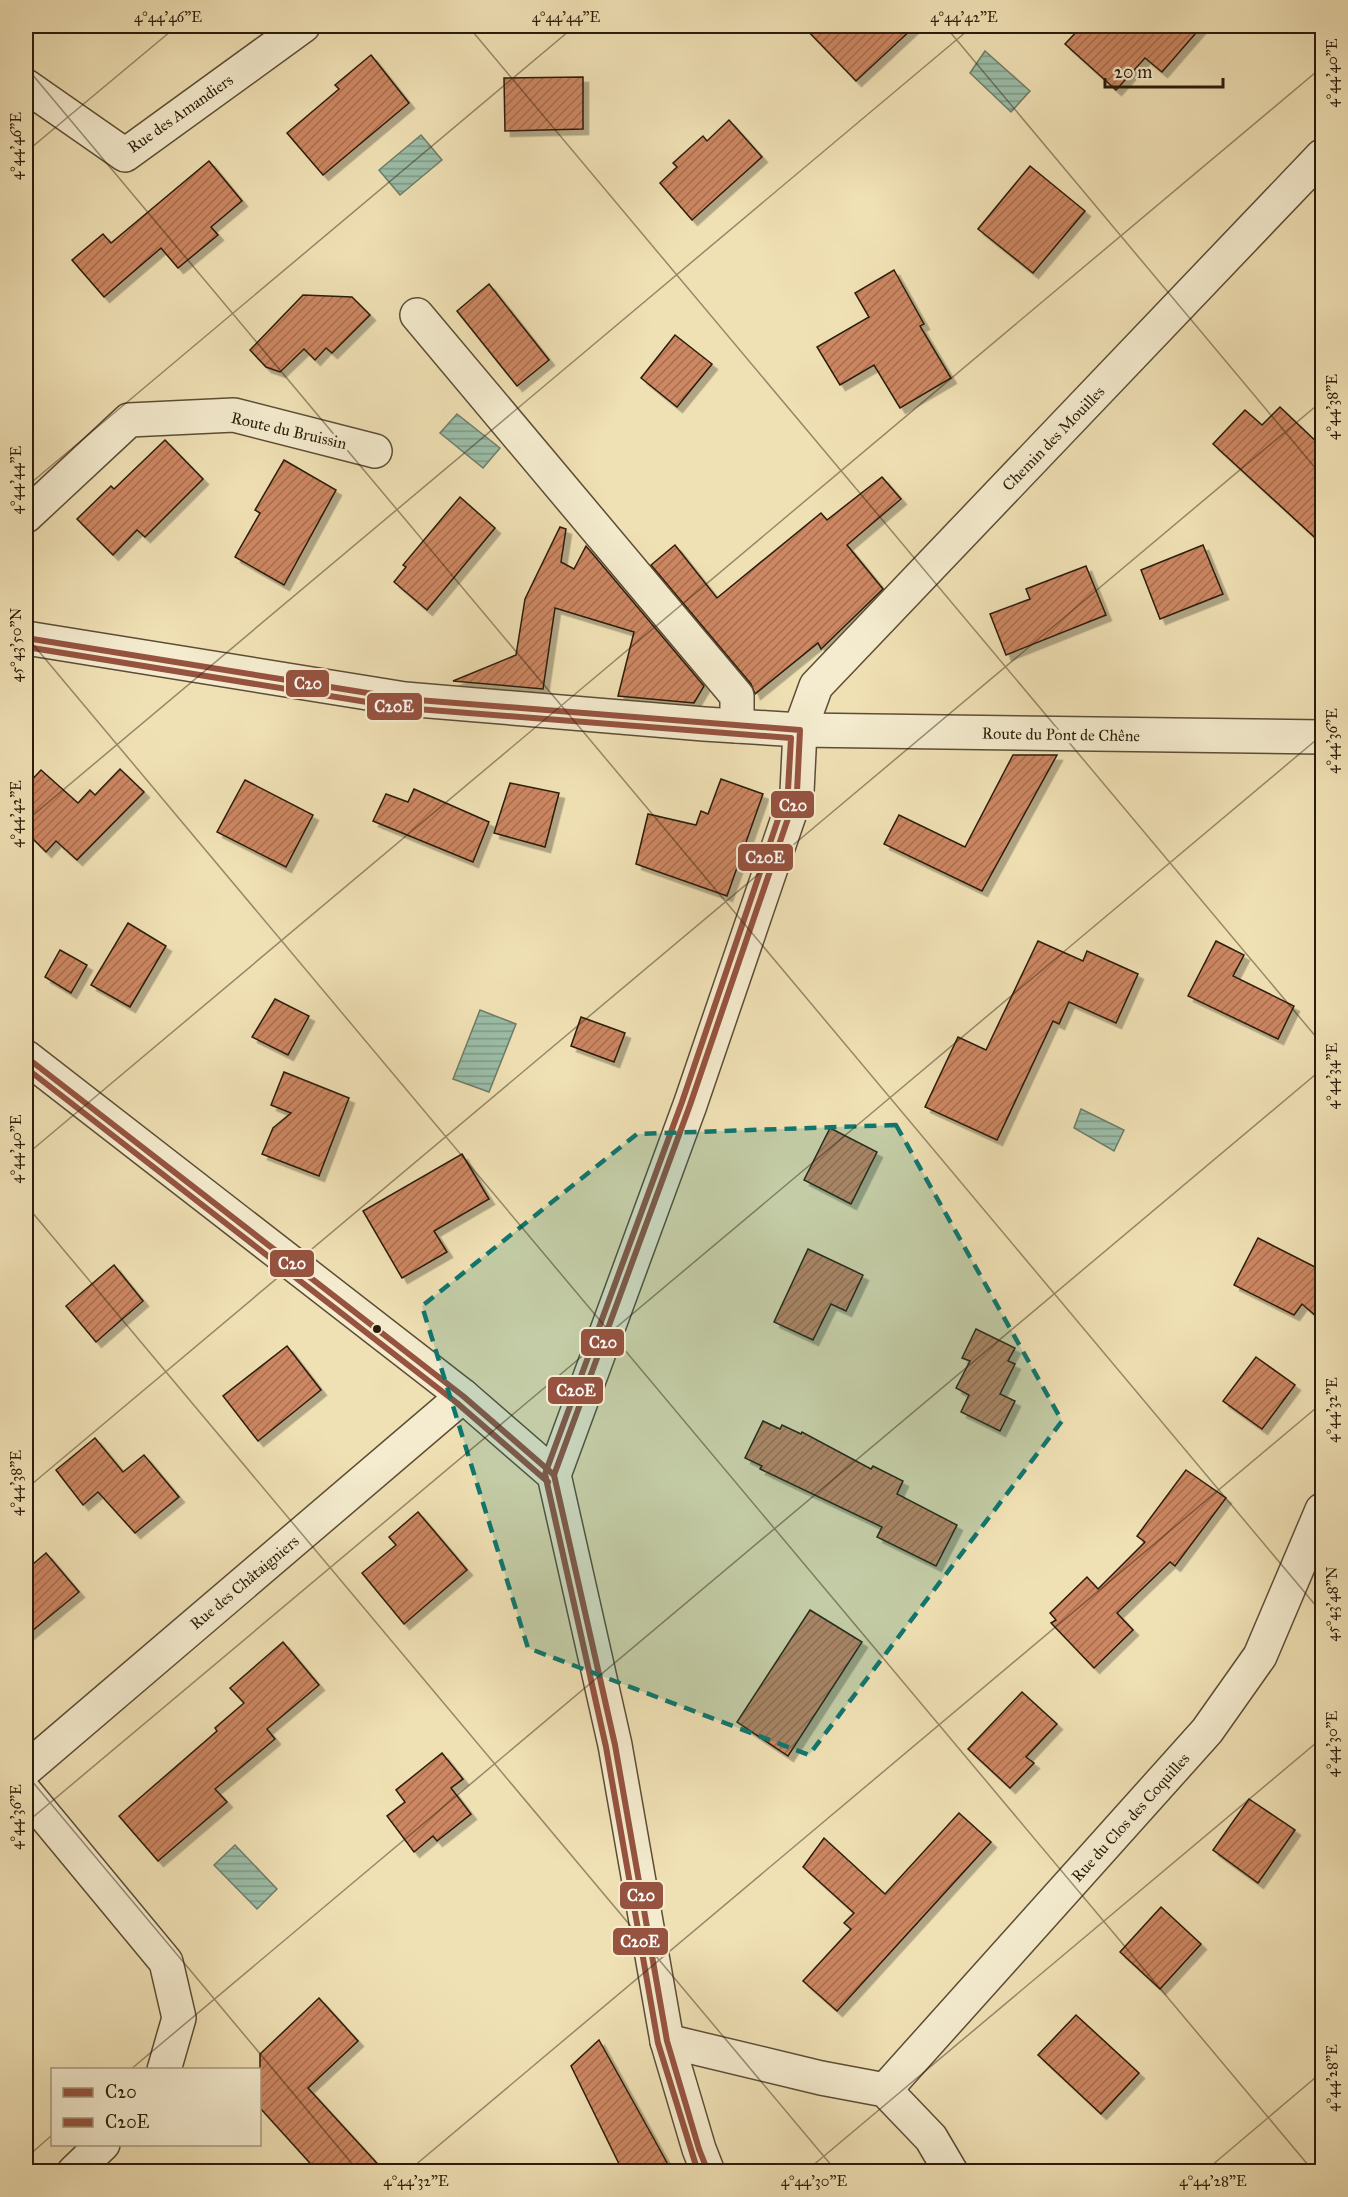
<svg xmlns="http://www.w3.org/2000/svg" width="1348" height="2197" viewBox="0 0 1348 2197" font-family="'IM FELL Great Primer',serif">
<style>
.water{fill:url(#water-rules);stroke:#6e7d69;stroke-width:1.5}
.building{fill:url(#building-hatch);stroke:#2a1c0a;stroke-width:1.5;filter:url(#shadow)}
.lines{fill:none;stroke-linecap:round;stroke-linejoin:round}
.minor-casing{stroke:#5c4d35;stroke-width:36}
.minor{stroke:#f5eccf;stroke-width:33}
.bus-1-casing{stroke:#f5eccf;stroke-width:10}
.bus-2-casing{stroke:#f5eccf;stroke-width:10}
.bus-1{stroke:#965340;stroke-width:6}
.bus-2{stroke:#965340;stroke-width:6}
.marked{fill:#0f766e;fill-opacity:0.2;stroke:#0f766e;stroke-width:4.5;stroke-dasharray:12 8;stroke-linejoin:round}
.ticks{fill:none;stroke:#2a1c0a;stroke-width:1.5;stroke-opacity:0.45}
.bus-dot{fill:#2a1c0a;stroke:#f5eccf;stroke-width:2}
.labels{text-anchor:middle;stroke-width:6;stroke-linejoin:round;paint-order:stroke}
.street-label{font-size:16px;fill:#2a1c0a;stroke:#f5eccf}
.line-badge{stroke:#f5eccf;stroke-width:2}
.badge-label{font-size:16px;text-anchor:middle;font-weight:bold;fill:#fff}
.neatline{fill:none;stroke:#2a1c0a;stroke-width:2}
.ticks-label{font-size:15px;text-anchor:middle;fill:#2a1c0a}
</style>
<defs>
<pattern id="water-rules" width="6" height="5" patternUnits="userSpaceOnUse" patternTransform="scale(1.5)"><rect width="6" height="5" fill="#9bbea9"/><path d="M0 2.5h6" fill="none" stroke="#7f9a88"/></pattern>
<pattern id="building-hatch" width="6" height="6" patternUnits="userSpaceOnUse" patternTransform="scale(1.5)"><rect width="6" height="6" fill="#cd8762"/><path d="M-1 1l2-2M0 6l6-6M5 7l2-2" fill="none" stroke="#a76e4f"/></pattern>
<filter id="shadow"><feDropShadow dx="5.5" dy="5.5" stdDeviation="0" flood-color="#0004"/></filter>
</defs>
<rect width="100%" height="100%" fill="#f0e1b5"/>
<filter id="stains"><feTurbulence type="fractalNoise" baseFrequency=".00333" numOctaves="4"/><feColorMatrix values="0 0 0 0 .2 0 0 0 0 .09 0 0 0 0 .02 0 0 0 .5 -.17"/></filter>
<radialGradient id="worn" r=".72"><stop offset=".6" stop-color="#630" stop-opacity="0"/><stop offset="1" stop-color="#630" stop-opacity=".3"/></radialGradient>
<!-- water -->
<g class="water">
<path d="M 985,51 L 1030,91 L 1011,112 L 970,73 Z"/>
<path d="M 421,135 L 442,160 L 400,195 L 379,170 Z"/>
<path d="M 457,414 L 500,448 L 483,468 L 440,433 Z"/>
<path d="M 480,1010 L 516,1024 L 489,1092 L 453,1079 Z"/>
<path d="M 1081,1109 L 1124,1130 L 1114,1151 L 1074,1128 Z"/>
<path d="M 235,1845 L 277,1889 L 257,1909 L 214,1865 Z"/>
</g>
<!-- building -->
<g class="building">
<path d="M 803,26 L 915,26 L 856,81 Z"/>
<path d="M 1082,26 L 1202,26 L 1162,72 L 1145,58 L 1116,90 L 1065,44 Z"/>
<path d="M 371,55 L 409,103 L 323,175 L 287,133 L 339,89 L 335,85 Z"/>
<path d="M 583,77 L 583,129 L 505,131 L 504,78 Z"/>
<path d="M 729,120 L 762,157 L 692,220 L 660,183 L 677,167 L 673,163 L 703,136 L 707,141 Z"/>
<path d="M 209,161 L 242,201 L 211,227 L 218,235 L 178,268 L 161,248 L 104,297 L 72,260 L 103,234 L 111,243 Z"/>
<path d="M 1030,166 L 1085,211 L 1033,273 L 978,229 Z"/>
<path d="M 894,270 L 924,324 L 920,326 L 951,378 L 900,408 L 874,365 L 840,385 L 817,347 L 869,317 L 855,293 Z"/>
<path d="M 489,284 L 549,360 L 517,386 L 457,311 Z"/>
<path d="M 303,295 L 352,297 L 370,315 L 332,353 L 326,348 L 315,360 L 304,349 L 280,372 L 266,367 L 250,350 Z"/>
<path d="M 675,335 L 712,364 L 677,407 L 641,378 Z"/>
<path d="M 1280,407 L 1323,448 L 1323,545 L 1213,444 L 1245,410 L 1262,425 Z"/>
<path d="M 165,440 L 203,479 L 145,537 L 137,530 L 113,555 L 77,519 L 111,486 L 114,489 Z"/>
<path d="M 284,460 L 336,490 L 284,585 L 235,557 L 260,513 L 255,510 Z"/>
<path d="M 882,477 L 901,499 L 847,545 L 883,589 L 821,649 L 818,643 L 755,694 L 751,684 L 651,565 L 675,545 L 717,598 L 821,513 L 827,520 Z"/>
<path d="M 460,497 L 495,528 L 427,610 L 394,582 L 406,567 L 403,565 Z"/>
<path d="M 560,527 L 566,529 L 561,562 L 574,569 L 586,546 L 704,686 L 694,703 L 618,696 L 634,632 L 555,608 L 543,689 L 453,681 L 516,655 L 525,599 Z"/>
<path d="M 1203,545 L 1223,594 L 1160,619 L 1141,570 Z"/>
<path d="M 1086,566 L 1106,615 L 1006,655 L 990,614 L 1030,599 L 1026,589 Z"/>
<path d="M 1013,755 L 1057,755 L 982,891 L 884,844 L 899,815 L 965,847 Z"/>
<path d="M 120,769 L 144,792 L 77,860 L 56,841 L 46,852 L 26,832 L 26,786 L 41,770 L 78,803 L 90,790 L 95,795 Z"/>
<path d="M 721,779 L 763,794 L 727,896 L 636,864 L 648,814 L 696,825 L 701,811 L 708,814 Z"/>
<path d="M 245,780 L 313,815 L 286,867 L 217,832 Z"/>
<path d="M 510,783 L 559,793 L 545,847 L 494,833 Z"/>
<path d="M 414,789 L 489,822 L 473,862 L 373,821 L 386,794 L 408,802 Z"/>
<path d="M 128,923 L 166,946 L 130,1007 L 91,985 Z"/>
<path d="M 1038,941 L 1083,961 L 1087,951 L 1138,974 L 1116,1023 L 1069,1002 L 1059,1024 L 1053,1021 L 997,1140 L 925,1107 L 958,1037 L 986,1050 Z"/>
<path d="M 1216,941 L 1244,955 L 1233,976 L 1294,1006 L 1278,1039 L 1188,996 Z"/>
<path d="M 60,950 L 87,965 L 71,993 L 45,977 Z"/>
<path d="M 275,999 L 309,1016 L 288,1055 L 252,1037 Z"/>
<path d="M 581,1017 L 625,1033 L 614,1062 L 571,1046 Z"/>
<path d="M 284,1072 L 349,1098 L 319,1176 L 262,1154 L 273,1128 L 291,1113 L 271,1105 Z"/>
<path d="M 830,1128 L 877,1152 L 851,1204 L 804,1180 Z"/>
<path d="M 462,1154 L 489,1199 L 434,1231 L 447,1252 L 402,1278 L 363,1211 Z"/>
<path d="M 1258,1238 L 1323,1271 L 1323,1322 L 1302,1304 L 1294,1315 L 1234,1285 Z"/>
<path d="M 808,1249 L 863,1275 L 846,1311 L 831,1304 L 813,1340 L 774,1322 Z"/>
<path d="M 114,1265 L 143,1301 L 96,1342 L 66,1306 Z"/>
<path d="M 976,1329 L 1015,1348 L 1008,1361 L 1015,1364 L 1000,1394 L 1015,1401 L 1000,1431 L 961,1412 L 969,1395 L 956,1388 L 970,1361 L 962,1358 Z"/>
<path d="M 287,1346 L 321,1390 L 258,1441 L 223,1396 Z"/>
<path d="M 1256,1357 L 1295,1385 L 1262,1429 L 1223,1401 Z"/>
<path d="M 763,1421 L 780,1429 L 782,1425 L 801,1434 L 802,1432 L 871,1469 L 873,1466 L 903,1481 L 897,1494 L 957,1525 L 936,1566 L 877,1537 L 882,1527 L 760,1469 L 762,1466 L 745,1458 Z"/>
<path d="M 95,1438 L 123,1472 L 144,1455 L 179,1497 L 135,1533 L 98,1492 L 83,1505 L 56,1470 Z"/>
<path d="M 1186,1470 L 1226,1498 L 1175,1566 L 1170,1562 L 1117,1613 L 1133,1630 L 1094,1668 L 1051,1623 L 1056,1620 L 1050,1613 L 1087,1577 L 1098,1589 L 1145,1542 L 1137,1536 Z"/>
<path d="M 418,1512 L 467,1570 L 404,1624 L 362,1573 L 396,1545 L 389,1537 Z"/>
<path d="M 46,1553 L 79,1592 L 26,1636 L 26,1570 Z"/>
<path d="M 810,1610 L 862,1642 L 788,1756 L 737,1722 Z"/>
<path d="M 283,1642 L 319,1685 L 267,1729 L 275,1739 L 215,1789 L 227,1802 L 158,1861 L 119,1816 L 217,1731 L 215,1728 L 244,1703 L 230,1688 Z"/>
<path d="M 1022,1692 L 1057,1724 L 1026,1757 L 1034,1763 L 1010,1788 L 968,1749 Z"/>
<path d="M 442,1753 L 463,1779 L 451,1788 L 471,1814 L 437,1841 L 433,1836 L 414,1852 L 387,1816 L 405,1802 L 396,1790 Z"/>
<path d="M 1249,1799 L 1295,1830 L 1258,1883 L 1213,1850 Z"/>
<path d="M 959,1813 L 991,1842 L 837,2011 L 803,1981 L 851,1929 L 844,1923 L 854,1913 L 803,1867 L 824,1838 L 885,1894 Z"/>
<path d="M 1161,1907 L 1201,1944 L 1160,1989 L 1120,1952 Z"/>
<path d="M 319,1998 L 358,2041 L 308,2088 L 385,2172 L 318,2172 L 260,2108 L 260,2054 Z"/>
<path d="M 1076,2015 L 1139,2073 L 1101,2114 L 1038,2055 Z"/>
<path d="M 599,2040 L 654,2139 L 672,2172 L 623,2172 L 571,2066 Z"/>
</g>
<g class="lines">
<!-- minor casing -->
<g class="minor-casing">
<g id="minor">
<path d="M 26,86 L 125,155 L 303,26"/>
<path d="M 417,315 L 737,696 L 737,726"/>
<path d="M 26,516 L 129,420 L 234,415 L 375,451"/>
<path d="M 26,638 L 405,699 L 704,724 L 800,730 L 1322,737"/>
<path d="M 26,1057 L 463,1396 L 554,1475"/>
<path d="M 26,1769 L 463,1396"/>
<path d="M 26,1793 L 166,1962 L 179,2018 L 164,2070"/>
<path d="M 667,2041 L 821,2078 L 885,2090 L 931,2138 L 951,2172"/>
<path d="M 885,2090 L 1207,1731 L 1260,1656 L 1322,1510"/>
<path d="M 74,2172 L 103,2144"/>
<path d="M 708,2172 L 699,2149 L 667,2041 L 615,1745 L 554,1475 L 690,1105 L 797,792 L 800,730 L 816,686 L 1322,156"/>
</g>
</g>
<!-- minor -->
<use href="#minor" class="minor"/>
<!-- bus-1 casing -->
<g class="bus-1-casing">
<g id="bus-1">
<path d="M 26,638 L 405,699 L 800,730 L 797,792 L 690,1105 L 554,1475 L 615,1745 L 667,2041 L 699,2149 L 708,2172"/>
<path d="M 26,1057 L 463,1396 L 554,1475"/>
</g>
</g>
<!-- bus-2 casing -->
<g class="bus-2-casing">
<g id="bus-2">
<path d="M 26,647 L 404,708 L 791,738 L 788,790 L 682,1102 L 545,1474 L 606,1747 L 658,2043 L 698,2172"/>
<path d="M 26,1068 L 457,1403 L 548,1482"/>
</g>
</g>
<!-- bus-1 -->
<use href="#bus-1" class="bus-1"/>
<!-- bus-2 -->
<use href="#bus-2" class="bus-2"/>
</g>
<!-- marked area -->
<path class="marked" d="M 896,1125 L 1062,1421 L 809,1755 L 528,1648 L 422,1306 L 637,1134 Z"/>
<!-- ticks -->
<path class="ticks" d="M 468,26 L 1322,1044M 945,26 L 1322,476M 26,67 L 1322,1613M 26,152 L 177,26M 26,487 L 575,26M 26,636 L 1314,2172M 26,821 L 973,26M 26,1155 L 1322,67M 26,1205 L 837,2172M 26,1489 L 1322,401M 26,1774 L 359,2172M 26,1823 L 1322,735M 130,2070 L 1322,1069M 26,2158 L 52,2135M 407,2172 L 1322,1403M 805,2172 L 1322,1738M 1204,2172 L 1322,2072"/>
<!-- markers -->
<circle class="bus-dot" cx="377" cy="1329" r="5"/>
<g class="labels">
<!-- street labels -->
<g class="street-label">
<text transform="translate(180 113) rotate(-35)" y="6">Rue des Amandiers</text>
<text transform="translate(289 430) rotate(13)" y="6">Route du Bruissin</text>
<text transform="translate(1053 438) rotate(-46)" y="6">Chemin des Mouilles</text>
<text transform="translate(1061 734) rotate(1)" y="6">Route du Pont de Chêne</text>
<text transform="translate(244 1582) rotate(-40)" y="6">Rue des Châtaigniers</text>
<text transform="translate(1130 1817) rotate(-48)" y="6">Rue du Clos des Coquilles</text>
</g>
</g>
<g class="line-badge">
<rect x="285" y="669" width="45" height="29" rx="6" fill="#965340"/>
<rect x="366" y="692" width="57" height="29" rx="6" fill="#965340"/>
<rect x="770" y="790" width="45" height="29" rx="6" fill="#965340"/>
<rect x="737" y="843" width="57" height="29" rx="6" fill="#965340"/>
<rect x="269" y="1249" width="46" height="29" rx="6" fill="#965340"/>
<rect x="580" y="1328" width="45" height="29" rx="6" fill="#965340"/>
<rect x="547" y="1376" width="57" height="29" rx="6" fill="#965340"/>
<rect x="619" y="1881" width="45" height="29" rx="6" fill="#965340"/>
<rect x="612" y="1927" width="57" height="29" rx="6" fill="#965340"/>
</g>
<g class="badge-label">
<text x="308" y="689">C20</text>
<text x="394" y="712">C20E</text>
<text x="793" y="811">C20</text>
<text x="765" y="863">C20E</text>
<text x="292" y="1269">C20</text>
<text x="603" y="1348">C20</text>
<text x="576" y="1396">C20E</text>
<text x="641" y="1901">C20</text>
<text x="640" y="1947">C20E</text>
</g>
<!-- margin -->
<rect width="1348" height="2197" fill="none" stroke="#f0e1b5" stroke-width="66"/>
<!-- legend -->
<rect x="51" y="2068" width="210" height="78" fill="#f5eccf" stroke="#a49980" stroke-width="1.5"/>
<rect x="63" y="2088" width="30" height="9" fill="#965340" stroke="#a49980" stroke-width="1.5"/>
<text x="105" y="2098" font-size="18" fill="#2a1c0a">C20</text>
<rect x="63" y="2118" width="30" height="9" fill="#965340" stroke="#a49980" stroke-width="1.5"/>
<text x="105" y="2128" font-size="18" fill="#2a1c0a">C20E</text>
<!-- scale -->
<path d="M1105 78v9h118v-9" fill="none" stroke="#2a1c0a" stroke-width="3"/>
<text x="1114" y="78" font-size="18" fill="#2a1c0a" stroke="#f5eccf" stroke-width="4.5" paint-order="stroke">20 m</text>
<rect x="33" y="33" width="1282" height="2131" class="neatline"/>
<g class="ticks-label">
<text x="168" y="22">4°44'46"E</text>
<text x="566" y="22">4°44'44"E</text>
<text x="964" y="22">4°44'42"E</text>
<text transform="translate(1332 73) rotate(-90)" y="5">4°44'40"E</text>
<text transform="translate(16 146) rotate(-90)" y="5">4°44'46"E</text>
<text transform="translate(1332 407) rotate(-90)" y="5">4°44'38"E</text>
<text transform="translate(16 480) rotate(-90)" y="5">4°44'44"E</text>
<text transform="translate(16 645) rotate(-90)" y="5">45°43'50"N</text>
<text transform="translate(1332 741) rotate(-90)" y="5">4°44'36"E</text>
<text transform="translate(16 814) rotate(-90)" y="5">4°44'42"E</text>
<text transform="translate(1332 1076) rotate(-90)" y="5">4°44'34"E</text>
<text transform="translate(16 1149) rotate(-90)" y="5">4°44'40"E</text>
<text transform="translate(1332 1410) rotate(-90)" y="5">4°44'32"E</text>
<text transform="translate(16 1483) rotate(-90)" y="5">4°44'38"E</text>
<text transform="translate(1332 1604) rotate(-90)" y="5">45°43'48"N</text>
<text transform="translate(1332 1744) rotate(-90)" y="5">4°44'30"E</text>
<text transform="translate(16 1817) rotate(-90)" y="5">4°44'36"E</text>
<text transform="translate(1332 2078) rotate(-90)" y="5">4°44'28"E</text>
<text x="416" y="2186">4°44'32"E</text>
<text x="814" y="2186">4°44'30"E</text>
<text x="1213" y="2186">4°44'28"E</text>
</g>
<rect width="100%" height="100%" filter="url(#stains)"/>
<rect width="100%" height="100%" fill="url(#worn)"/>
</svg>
